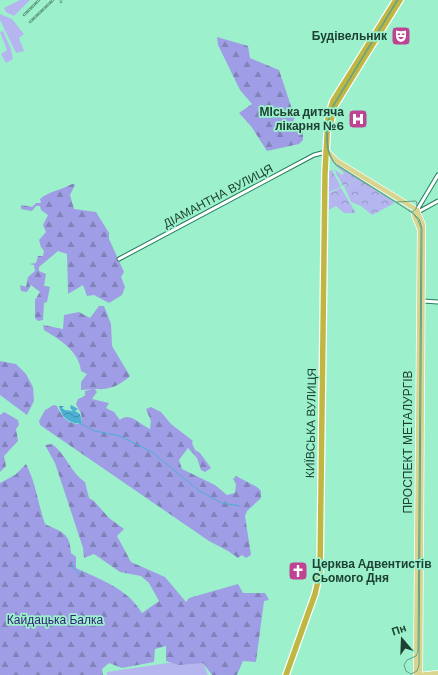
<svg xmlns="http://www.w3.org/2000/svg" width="438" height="675" viewBox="0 0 438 675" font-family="'DM Sans',sans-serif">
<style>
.green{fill:#b5b5ef}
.forest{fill:url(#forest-firs)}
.park{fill:url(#park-crowns)}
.water{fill:url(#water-waves)}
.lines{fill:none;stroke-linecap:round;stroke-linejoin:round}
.stream{stroke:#4cafd3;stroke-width:1}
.minor-casing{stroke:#227c5c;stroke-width:5}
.major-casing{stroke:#fff;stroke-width:6}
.highway-casing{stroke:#fff;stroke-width:8}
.minor{stroke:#fff;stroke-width:3}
.major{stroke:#d9d48e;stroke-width:4.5}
.highway{stroke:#c0b742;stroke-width:5.5}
.tram{stroke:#62a186;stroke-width:1}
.rail-casing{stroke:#62a186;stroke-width:2.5}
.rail{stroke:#9cf1cc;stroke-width:1;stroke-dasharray:3;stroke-linecap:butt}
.labels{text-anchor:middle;stroke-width:3.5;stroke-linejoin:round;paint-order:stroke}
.poi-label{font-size:12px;font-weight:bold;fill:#1d4132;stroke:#9cf1cc;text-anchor:end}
.street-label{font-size:12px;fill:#1d4132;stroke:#9cf1cc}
.park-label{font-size:12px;fill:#322376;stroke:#9cf1cc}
</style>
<defs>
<pattern id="forest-firs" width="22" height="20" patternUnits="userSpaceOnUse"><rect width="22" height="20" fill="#9f9de5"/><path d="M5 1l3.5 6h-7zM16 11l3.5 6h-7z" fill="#8182ba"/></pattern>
<pattern id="park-crowns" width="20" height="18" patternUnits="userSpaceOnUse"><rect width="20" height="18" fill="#b5b5ef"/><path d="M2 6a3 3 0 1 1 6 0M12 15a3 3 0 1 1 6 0" fill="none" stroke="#9395c2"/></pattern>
<pattern id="water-waves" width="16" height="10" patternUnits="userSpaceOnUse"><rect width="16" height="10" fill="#4cafd3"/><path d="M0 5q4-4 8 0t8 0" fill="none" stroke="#3f90ac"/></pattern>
</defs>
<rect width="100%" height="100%" fill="#9cf1cc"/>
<!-- green -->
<g class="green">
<path d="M 20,0 L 30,0 L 14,16 L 6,12 L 4,8 Z"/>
<path d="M 0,14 L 12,19 L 24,34 L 19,38 L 24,51 L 16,53 L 0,20 Z"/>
<path d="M 3,31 L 11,49 L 13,59 L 6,63 L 1,54 L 7,50 L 0,32 Z"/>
<path d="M 201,658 L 208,675 L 107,675 L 107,672 Z"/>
</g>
<!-- forest -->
<g class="forest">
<path d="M 217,37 L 248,46 L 250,58 L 279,70 L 295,118 L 293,120 L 300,133 L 303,132 L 303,140 L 299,144 L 267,151 L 251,126 L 239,113 L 252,104 L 240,90 L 218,45 Z"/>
<path d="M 72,184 L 74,184 L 75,185 L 70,195 L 74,209 L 96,212 L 109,233 L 109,239 L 124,272 L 121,277 L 125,287 L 122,295 L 109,303 L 94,295 L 87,296 L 83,285 L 68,294 L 67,254 L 58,251 L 39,267 L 39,271 L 46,274 L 44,286 L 50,287 L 47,302 L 44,303 L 43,320 L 38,321 L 35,318 L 35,300 L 40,292 L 31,285 L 27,292 L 21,291 L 20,285 L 26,287 L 28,277 L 35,271 L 34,265 L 29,264 L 36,263 L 38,256 L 43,256 L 44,251 L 41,247 L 39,240 L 46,232 L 43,225 L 48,215 L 41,210 L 40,206 L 36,206 L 32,211 L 21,209 L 21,205 L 32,207 L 36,203 L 41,203 L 40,199 C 49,191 62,190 72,184 Z"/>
<path d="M 99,306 L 104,306 L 111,324 L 112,346 L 130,376 C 119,386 110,390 95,389 L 97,392 L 92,399 L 109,403 L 106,408 L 114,412 L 120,420 C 130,411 140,425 150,429 L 151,421 L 146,409 L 151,407 L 161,412 L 171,424 L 193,441 L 192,443 L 195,450 L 200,453 L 211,468 L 205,472 L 201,470 L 197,458 L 188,448 L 179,460 L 182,469 L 215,485 L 227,495 L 235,493 L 236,484 L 233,479 L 236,476 L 257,487 L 261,491 L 261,498 L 247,511 L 245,516 L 251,555 L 246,558 L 242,555 L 238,558 L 228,551 L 209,541 L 40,425 L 39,421 L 45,410 L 54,405 L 57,406 C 62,418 70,426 82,423 L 81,414 L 76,404 L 78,399 L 85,396 L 85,391 L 92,389 L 81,390 L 81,382 L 87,374 L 81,371 C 79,351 60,340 44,330 L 43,325 L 63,329 L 64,315 L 79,312 L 90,318 Z"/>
<path d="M 0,361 L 16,364 L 26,374 L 33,387 L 34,401 L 27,415 L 0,395 Z"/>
<path d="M 4,412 L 18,420 L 19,425 L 16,429 L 18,441 L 4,456 L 6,466 L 0,472 L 0,415 Z"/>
<path d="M 52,444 C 66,454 71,473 85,482 L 89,498 L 94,501 L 109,518 L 124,529 L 117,536 L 131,562 L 165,577 L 186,602 L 189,598 L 238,584 L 243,593 L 265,593 L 269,600 L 264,601 L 256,662 L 243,661 L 237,675 L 212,675 L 203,663 L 179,665 L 166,661 L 166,646 L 155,649 L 154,662 L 122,668 L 109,663 L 102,669 L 103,675 L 0,675 L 0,483 L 15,475 L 26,464 C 36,483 38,504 45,524 C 61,532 70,532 71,553 L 76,557 L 76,568 C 101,580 127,588 142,613 L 159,601 L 149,583 L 141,576 L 120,572 L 94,554 L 84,558 L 83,548 L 55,463 L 45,445 Z"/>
</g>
<!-- park -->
<g class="park">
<path d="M 335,165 L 358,179 L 343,186 L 334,169 L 342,175 L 344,173 Z"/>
<path d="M 332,170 L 341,187 L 327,193 L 328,172 Z"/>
<path d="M 358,179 L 394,202 L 393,204 L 372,215 L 361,206 L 351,202 L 344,186 Z"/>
<path d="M 341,188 L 356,213 L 344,213 L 336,206 L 329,210 L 329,193 Z"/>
</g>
<!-- water -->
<path class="water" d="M 71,405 L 78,409 L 75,411 L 80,414 L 82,423 C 69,425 61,416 59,406 L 64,406 L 62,408 L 65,410 L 73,411 L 70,408 Z"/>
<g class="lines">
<!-- stream -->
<g class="stream">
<path d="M 79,423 L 95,431 L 120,436 L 152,452 L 198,490 L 222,503 L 240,506"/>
<path d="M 72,562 L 73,568 L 80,574"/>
</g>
<!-- minor casing -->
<g class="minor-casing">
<g id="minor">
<path d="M 417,210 L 438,175"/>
<path d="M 418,212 L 438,201"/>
<path d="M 119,259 L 314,155 L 326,152"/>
<path d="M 423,301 L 438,302"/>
</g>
</g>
<!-- major casing -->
<g class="major-casing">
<g id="major">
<path d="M 326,152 L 329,153 L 337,161 L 417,210 L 423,225 L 420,675"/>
<path d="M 416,675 L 420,230 L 414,215 L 417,210"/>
<path d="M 420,675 L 438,673"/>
</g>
</g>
<!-- highway casing -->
<g class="highway-casing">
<g id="highway">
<path d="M 331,122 L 334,107 L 400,0"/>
<path d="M 286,675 L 315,594 L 320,572 L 325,173 L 328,117 L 333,101 L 396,0"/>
</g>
</g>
<!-- minor -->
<use href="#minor" class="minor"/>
<!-- major -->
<use href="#major" class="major"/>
<!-- highway -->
<use href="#highway" class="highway"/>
<!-- tram -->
<g class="tram">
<path d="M 397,0 L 332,107 C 326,123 322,151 336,165 L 413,213 L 418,220 L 421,228 L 418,651 L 416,656 L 407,660 L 404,665 L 406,671 L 411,674 L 417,671 L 419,665 L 422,228 L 419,219 L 413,213 L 336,164 C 323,151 327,123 333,107 L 398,0"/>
<path d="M 396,202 L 416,201 L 417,204 L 416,209 L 412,212 L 409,211"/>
</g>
<!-- rail casing -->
<g class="rail-casing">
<g id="rail">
<path d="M 61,2 L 61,0"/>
<path d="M 24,15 L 39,0"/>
<path d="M 30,22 L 53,0"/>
</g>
</g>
<!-- rail -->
<use href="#rail" class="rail"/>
</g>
<!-- icons -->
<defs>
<g id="theatre-square" transform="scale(1)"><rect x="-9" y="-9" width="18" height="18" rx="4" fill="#c04393" stroke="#9cf1cc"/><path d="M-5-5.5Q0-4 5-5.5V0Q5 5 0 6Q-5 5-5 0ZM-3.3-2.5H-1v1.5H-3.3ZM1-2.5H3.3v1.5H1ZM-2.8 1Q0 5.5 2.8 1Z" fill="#fff"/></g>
<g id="hospital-square" transform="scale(1)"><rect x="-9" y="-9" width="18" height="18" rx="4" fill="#c04393" stroke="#9cf1cc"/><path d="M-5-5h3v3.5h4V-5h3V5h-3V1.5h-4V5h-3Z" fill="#fff"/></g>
<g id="church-square" transform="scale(1)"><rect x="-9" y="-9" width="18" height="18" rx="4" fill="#c04393" stroke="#9cf1cc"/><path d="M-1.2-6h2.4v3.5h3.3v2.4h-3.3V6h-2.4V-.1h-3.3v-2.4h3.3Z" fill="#fff"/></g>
</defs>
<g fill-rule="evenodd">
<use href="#theatre-square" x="401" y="36"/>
<use href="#hospital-square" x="358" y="119"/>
<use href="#church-square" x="298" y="571"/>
</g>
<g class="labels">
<!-- poi labels -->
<g class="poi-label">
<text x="387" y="40">Будівельник</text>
<text x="344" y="116">МІська дитяча<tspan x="344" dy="14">лікарня №6</tspan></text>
<text x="312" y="568" text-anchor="start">Церква Адвентистів<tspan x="312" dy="14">Сьомого Дня</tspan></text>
</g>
<!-- street labels -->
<g class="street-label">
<text transform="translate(218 196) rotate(-28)" y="4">ДІАМАНТНА ВУЛИЦЯ</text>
<text transform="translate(311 423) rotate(-89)" y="4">КИЇВСЬКА ВУЛИЦЯ</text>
<text transform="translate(408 442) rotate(-90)" y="4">ПРОСПЕКТ МЕТАЛУРГІВ</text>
</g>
<!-- park labels -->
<g class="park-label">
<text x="55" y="624">Кайдацька Балка</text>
</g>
</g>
<!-- north arrow -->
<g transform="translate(402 639) rotate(341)" stroke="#9cf1cc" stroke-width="3" paint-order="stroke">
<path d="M0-3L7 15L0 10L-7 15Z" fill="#1d4132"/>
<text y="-6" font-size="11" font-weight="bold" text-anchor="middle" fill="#1d4132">Пн</text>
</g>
</svg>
